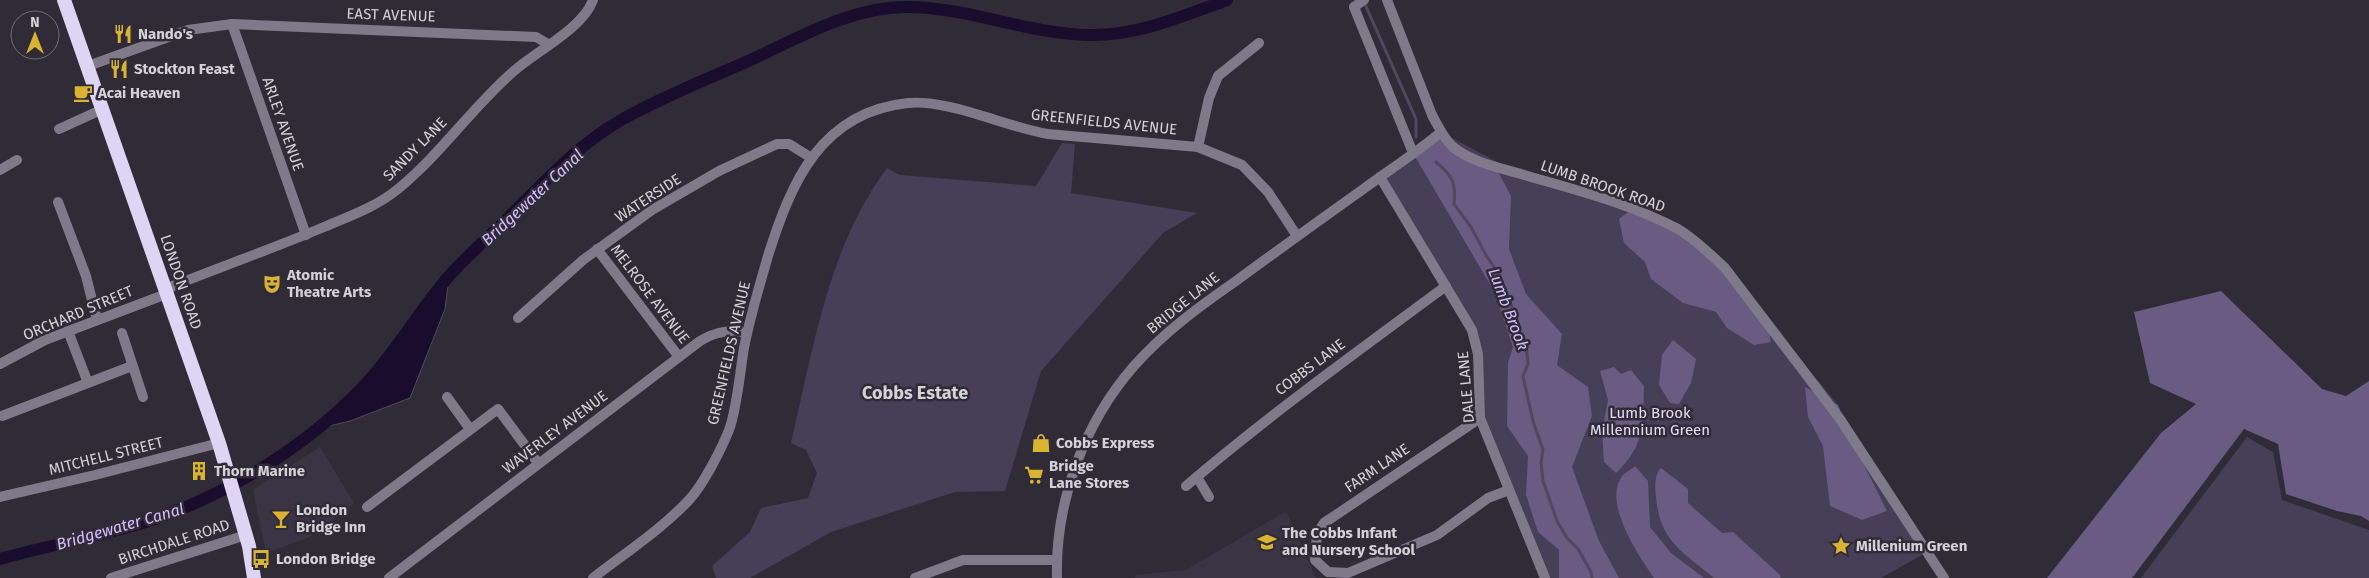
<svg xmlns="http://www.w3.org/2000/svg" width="2369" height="578" viewBox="0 0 2369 578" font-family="'Fira Sans',sans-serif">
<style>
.built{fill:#3a3444}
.green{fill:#473e57}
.forest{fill:#695b81}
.water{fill:#1a0c2c;stroke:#524760}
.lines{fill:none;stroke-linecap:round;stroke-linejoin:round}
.stream{stroke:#524760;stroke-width:3}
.canal{stroke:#1a0c2c;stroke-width:12}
.pedestrian{stroke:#7f798a;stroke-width:10}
.minor{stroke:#7f798a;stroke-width:10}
.tertiary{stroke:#7f798a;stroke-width:10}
.trunk{stroke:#ded4f4;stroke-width:14}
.labels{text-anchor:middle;stroke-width:5;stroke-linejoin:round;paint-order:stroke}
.street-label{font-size:15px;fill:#d4d2d9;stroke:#302c37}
.poi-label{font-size:15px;font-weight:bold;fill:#d4d2d9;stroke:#302c37;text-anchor:start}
.park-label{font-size:15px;fill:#e4dcf6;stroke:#302c37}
.water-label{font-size:16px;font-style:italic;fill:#d4bdfe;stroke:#302c37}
.quarter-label{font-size:18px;font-weight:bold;fill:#d4d2d9;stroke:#302c37}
</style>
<rect width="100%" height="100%" fill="#302c37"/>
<!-- built -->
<g class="built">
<path d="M 320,447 L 354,503 L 310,537 L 266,553 L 253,490 Z"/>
<path d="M 1285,512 L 1288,515 L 1316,578 L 1135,578 L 1135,575 L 1186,570 Z"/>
</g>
<!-- green -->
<g class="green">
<path d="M 1441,132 L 1516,172 L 1652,217 L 1737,282 L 1838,405 L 1864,454 L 1927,552 L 1881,578 L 1547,578 L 1480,418 L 1477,342 L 1380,177 Z"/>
<path d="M 1062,143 L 1075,144 L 1071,193 L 1197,213 L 1163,233 L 1041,371 L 1005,491 L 955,492 L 831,532 L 750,578 L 716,578 L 712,566 L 750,532 L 761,508 L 808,498 L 817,473 L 806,450 L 791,443 C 813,350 828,247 887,168 L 900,175 L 1036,186 Z"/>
<path d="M 2247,437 L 2273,452 L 2282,500 L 2369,530 L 2369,578 L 2141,578 Z"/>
</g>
<!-- forest -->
<g class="forest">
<path d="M 1441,132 L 1453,147 L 1495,166 L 1511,196 L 1509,249 L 1526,294 L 1562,334 L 1557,365 L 1588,387 L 1592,416 L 1572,467 L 1599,541 L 1619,578 L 1559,578 L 1559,550 L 1538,532 L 1526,495 L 1528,456 L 1507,426 L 1508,363 L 1513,347 L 1495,293 L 1413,153 Z"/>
<path d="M 1632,209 L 1700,245 L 1765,316 L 1771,342 L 1754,345 L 1727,328 L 1716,312 L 1683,303 L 1651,279 L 1645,262 L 1624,243 L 1619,219 Z"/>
<path d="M 2221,291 L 2322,389 L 2346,396 L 2369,381 L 2369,521 L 2361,516 L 2337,511 L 2286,494 L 2278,444 L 2244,429 L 2132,578 L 2047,578 L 2161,433 L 2196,404 L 2150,383 L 2134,312 Z"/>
<path d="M 1673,340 L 1696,359 L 1691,383 L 1679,404 L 1670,403 L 1659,385 L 1662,355 Z"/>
<path d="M 1614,367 L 1621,374 L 1631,370 L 1644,386 C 1643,424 1645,446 1616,473 L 1604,462 L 1602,432 L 1608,400 L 1600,371 Z"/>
<path d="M 1805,387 L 1838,405 L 1855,447 L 1887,511 L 1862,520 L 1830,506 L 1823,446 L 1808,417 Z"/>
<path d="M 1635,466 L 1648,481 L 1650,527 L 1671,553 L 1704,578 L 1654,578 C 1639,556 1601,501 1623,475 C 1626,472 1632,469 1635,466 Z"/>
<path d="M 1661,468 L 1688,489 L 1688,503 L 1722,533 L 1733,532 L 1781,576 L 1780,578 L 1714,578 C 1682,551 1660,542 1656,497 C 1655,488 1654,475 1661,468 Z"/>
</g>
<!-- water -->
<path class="water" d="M 449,277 L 445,309 L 410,398 L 350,421 L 316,429 L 362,388 Z"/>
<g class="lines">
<!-- stream -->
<g class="stream">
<path d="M 1364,2 L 1416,119 L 1416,137"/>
<path d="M 1436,162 C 1453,176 1456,183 1454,204 L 1471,227 L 1487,257 L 1497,271 L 1512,307 L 1518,330 L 1526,343 L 1528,364 L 1523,376 L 1533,421 L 1543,450 L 1541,463 L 1543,481 L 1557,521 L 1567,538 L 1578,549 L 1591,572 L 1592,578"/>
</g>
<!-- canal -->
<path class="canal" d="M 0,559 C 50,545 102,536 152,520 C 229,494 305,447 361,389 C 394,355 418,312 449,276 C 468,255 490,236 510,216 C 545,181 580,143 623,119 C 662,97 705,80 746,62 C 797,39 850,7 906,7 C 969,7 1027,34 1089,35 C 1137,36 1183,16 1227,0"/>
<!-- pedestrian -->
<path class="pedestrian" d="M 1354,7 L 1364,0"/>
<!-- minor -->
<g class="minor">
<path d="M 1354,7 L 1413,153"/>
<path d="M 232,24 L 306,235"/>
<path d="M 88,66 L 188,30 L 232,24 L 536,37 L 548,44"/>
<path d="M 59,129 L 103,109"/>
<path d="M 1198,147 L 1209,98 L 1218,76 L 1259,43"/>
<path d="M 0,170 L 17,160"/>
<path d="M 1380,177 L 1472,330 L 1478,354 L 1480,418 L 1545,578"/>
<path d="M 58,202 L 86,276 L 97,320"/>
<path d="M 597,249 L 679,357"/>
<path d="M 518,318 L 583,260 L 652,210 L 719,171 L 777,144 L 789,144 L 810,157"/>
<path d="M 68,331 L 88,383"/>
<path d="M 122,333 L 143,397"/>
<path d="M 0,364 L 45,340 L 161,296 L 167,291"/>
<path d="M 447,397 L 470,429"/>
<path d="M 2,416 L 132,366"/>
<path d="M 1480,418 L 1324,523 L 1317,534 L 1315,560 L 1328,572 L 1348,573 L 1437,535 L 1488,498 L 1509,490"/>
<path d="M 1197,477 L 1209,497"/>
<path d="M 1186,486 C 1269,415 1358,351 1446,286"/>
<path d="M 0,497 L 95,475 L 219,443"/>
<path d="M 367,507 L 498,409 L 538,463"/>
<path d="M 111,578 L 246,535"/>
<path d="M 389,578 L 700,341 C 717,331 728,330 747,333"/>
<path d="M 593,578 C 625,553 662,529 690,499 C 704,483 721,450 729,430 C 737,409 740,371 744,348 C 750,317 759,287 768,256 C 791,182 821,112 908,103 C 948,99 1006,127 1048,134 L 1198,147 L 1242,165 L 1268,192 L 1297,236"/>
<path d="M 915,578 L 963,560 L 1057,560"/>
</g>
<!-- tertiary -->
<g class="tertiary">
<path d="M 1387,0 L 1432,115 C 1438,126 1444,139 1453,147 C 1474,164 1506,169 1531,177 C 1580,191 1633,205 1678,229 C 1695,239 1710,254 1725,268 L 1840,419 L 1944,578"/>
<path d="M 167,291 L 173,286 C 223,266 274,248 324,227 C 350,216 376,207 398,189 C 441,154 473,106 515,70 C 538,50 583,28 593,0"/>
<path d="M 1057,578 C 1055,502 1084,423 1134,366 C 1164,332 1200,306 1236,281 C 1278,250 1320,220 1362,190 C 1388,171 1416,153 1441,132"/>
</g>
<!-- trunk -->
<path class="trunk" d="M 64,0 L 219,443 L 249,546 L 254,578"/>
</g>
<!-- icons -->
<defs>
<g id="restaurant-bare" transform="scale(1.5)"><path d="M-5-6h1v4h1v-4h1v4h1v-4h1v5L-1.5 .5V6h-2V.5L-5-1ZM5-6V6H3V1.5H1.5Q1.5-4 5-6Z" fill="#dab333" stroke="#302c37" stroke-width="2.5" paint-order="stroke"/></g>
<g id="cafe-bare" transform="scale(1.5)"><path d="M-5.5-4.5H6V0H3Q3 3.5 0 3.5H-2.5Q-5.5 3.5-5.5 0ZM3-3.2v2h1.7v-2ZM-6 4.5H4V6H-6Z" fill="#dab333" stroke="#302c37" stroke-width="2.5" paint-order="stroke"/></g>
<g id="theatre-bare" transform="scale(1.5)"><path d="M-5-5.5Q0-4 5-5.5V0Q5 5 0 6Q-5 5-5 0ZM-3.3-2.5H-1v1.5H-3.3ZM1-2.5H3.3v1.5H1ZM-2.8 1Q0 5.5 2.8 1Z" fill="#dab333" stroke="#302c37" stroke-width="2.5" paint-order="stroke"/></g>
<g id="shop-bare" transform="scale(1.5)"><path d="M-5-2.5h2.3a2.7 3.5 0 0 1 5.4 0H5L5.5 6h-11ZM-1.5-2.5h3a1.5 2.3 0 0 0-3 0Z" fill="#dab333" stroke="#302c37" stroke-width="2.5" paint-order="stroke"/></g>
<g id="building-bare" transform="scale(1.5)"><path d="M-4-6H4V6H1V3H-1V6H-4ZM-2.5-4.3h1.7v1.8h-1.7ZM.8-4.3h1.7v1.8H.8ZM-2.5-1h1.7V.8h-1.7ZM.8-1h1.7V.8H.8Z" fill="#dab333" stroke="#302c37" stroke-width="2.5" paint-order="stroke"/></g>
<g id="supermarket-bare" transform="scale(1.5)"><path d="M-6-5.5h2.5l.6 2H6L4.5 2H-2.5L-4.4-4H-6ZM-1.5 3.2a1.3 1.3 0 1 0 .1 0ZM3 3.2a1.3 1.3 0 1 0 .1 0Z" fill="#dab333" stroke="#302c37" stroke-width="2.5" paint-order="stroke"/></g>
<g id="bar-bare" transform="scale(1.5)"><path d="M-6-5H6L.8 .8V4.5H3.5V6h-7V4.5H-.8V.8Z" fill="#dab333" stroke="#302c37" stroke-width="2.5" paint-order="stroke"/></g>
<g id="school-bare" transform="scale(1.5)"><path d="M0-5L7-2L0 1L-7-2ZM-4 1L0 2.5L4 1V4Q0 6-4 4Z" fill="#dab333" stroke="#302c37" stroke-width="2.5" paint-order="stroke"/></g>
<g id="sight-bare" transform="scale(1.5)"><path d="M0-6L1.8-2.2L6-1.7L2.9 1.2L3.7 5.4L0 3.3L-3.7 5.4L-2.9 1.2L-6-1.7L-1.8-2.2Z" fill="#dab333" stroke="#302c37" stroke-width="2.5" paint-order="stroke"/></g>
<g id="bus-bare" transform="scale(1.5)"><path d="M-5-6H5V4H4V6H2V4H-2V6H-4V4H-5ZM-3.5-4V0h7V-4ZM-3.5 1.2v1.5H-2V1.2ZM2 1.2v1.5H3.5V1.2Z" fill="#dab333" stroke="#302c37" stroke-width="2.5" paint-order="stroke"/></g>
</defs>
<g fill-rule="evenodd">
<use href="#restaurant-bare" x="123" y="34"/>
<use href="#restaurant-bare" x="119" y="69"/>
<use href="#cafe-bare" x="83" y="93"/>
<use href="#theatre-bare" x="272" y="284"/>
<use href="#shop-bare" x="1041" y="443"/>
<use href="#building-bare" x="199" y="471"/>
<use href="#supermarket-bare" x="1034" y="475"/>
<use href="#bar-bare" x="281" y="519"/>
<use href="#school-bare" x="1267" y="542"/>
<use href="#sight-bare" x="1841" y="546"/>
<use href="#bus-bare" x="261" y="559"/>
</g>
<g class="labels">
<!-- street labels -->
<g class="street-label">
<text transform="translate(391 15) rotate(2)" y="5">EAST AVENUE</text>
<text transform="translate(1104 122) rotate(6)" y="5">GREENFIELDS AVENUE</text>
<text transform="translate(283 124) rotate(71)" y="5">ARLEY AVENUE</text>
<text transform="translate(415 149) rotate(-45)" y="5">SANDY LANE</text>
<text transform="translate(1603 186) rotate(19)" y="5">LUMB BROOK ROAD</text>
<text transform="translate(648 198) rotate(-33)" y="5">WATERSIDE</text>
<text transform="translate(181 282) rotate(71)" y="5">LONDON ROAD</text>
<text transform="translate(650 294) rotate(53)" y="5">MELROSE AVENUE</text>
<text transform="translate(1183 303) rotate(-39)" y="5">BRIDGE LANE</text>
<text transform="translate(78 313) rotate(-23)" y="5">ORCHARD STREET</text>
<text transform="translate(729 353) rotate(-77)" y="5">GREENFIELDS AVENUE</text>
<text transform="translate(1310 367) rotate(-37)" y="5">COBBS LANE</text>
<text transform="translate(1466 387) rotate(-95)" y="5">DALE LANE</text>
<text transform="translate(555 432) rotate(-37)" y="5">WAVERLEY AVENUE</text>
<text transform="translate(106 456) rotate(-14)" y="5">MITCHELL STREET</text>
<text transform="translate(1377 468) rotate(-34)" y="5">FARM LANE</text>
<text transform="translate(174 542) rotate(-18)" y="5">BIRCHDALE ROAD</text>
</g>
<!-- poi labels -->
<g class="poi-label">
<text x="138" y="39">Nando's</text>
<text x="134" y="74">Stockton Feast</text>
<text x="98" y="98">Acai Heaven</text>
<text x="287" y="280">Atomic<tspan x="287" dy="17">Theatre Arts</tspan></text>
<text x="1056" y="448">Cobbs Express</text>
<text x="1049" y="471">Bridge<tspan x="1049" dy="17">Lane Stores</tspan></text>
<text x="214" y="476">Thorn Marine</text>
<text x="296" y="515">London<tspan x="296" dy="17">Bridge Inn</tspan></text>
<text x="1282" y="538">The Cobbs Infant<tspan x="1282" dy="17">and Nursery School</tspan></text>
<text x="1856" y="551">Millenium Green</text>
<text x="276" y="564">London Bridge</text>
</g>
<!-- park labels -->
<g class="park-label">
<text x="1650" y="418">Lumb Brook<tspan x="1650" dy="17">Millennium Green</tspan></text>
</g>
<!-- water labels -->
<g class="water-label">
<text transform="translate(532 197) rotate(-43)" y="6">Bridgewater Canal</text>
<text transform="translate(1509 309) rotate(69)" y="6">Lumb Brook</text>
<text transform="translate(120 526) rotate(-16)" y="6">Bridgewater Canal</text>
</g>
<!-- quarter labels -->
<g class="quarter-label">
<text x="915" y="399">Cobbs Estate</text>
</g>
</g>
<!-- north arrow -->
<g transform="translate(35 35)"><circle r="24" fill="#302c37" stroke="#726e78"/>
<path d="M0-4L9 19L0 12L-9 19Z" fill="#dab333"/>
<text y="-8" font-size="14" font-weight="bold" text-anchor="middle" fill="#d4d2d9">N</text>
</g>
</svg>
